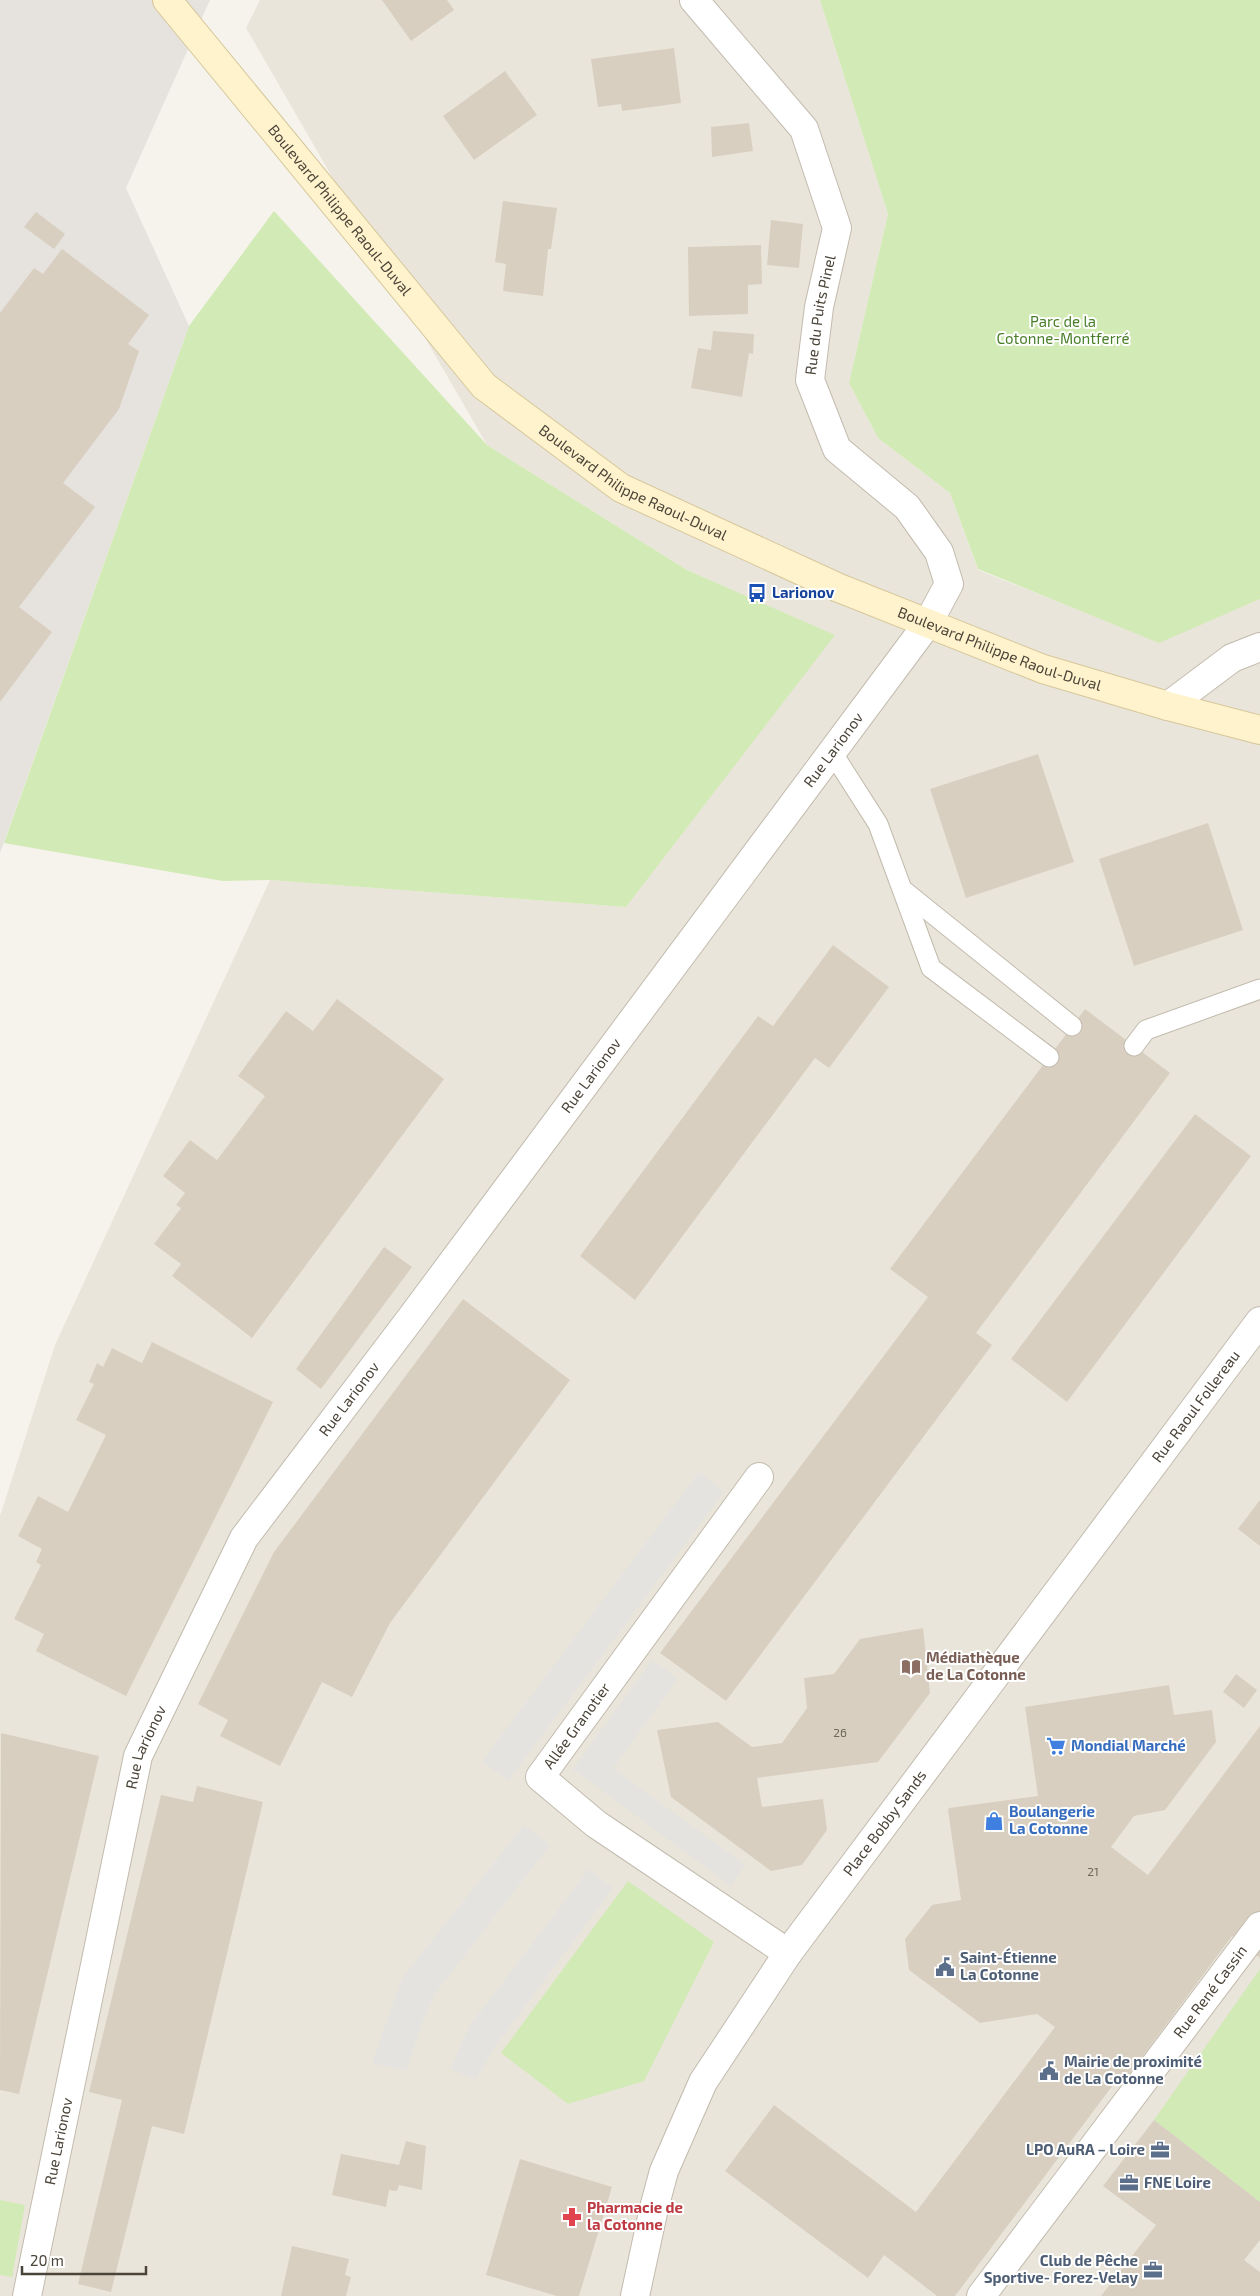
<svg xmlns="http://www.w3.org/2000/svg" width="1260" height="2296" viewBox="0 0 1260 2296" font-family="'Exo 2',sans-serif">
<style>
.residential{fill:#eae5da}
.industrial{fill:#e6e2dd}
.green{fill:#d2eab5}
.parking{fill:#e5e3e0}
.building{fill:#d8cfc1}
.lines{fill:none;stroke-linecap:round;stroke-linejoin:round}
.lane-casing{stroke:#c2bbae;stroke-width:21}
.street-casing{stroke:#c2bbae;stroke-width:30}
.secondary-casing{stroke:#d6c79b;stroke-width:30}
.lane{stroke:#fff;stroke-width:19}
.street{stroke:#fff;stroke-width:28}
.secondary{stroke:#fff3cd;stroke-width:28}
.labels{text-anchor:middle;stroke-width:4;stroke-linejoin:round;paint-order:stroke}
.number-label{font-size:12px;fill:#6e675b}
.street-label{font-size:15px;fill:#4b4439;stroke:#fff}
.park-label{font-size:15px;fill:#4a7f2a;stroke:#fff}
.transit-label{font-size:15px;font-weight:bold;fill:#164399;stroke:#fff;text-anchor:start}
.education-label{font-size:15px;font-weight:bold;fill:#785e54;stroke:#fff;text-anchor:start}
.shop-label{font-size:15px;font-weight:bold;fill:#366cbe;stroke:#fff;text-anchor:start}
.service-label{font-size:15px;font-weight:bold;fill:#4e5e75;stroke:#fff;text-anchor:start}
.health-label{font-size:15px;font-weight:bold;fill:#be3a42;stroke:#fff;text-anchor:start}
</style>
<rect width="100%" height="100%" fill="#f6f3ec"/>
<!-- residential -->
<path class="residential" d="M 260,0 L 820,0 L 888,214 L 849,383 L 878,438 L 950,493 L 978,570 L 1159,642 L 1260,599 L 1260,2296 L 0,2296 L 0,1516 L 55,1345 L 270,880 L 626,907 L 834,635 L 687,570 L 487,445 L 246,28 Z"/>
<!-- industrial -->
<path class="industrial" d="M 0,0 L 210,0 L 126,188 L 189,326 L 0,853 Z"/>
<!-- green -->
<g class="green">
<path d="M 820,0 L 1260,0 L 1260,599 L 1159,643 L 978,569 L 950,493 L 878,438 L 849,383 L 888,214 Z"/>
<path d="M 274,211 L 487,445 L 687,570 L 835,635 L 626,907 L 270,880 L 223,881 L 4,843 L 189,326 Z"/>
<path d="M 628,1881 L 714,1942 L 644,2081 L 568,2104 L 501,2053 Z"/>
<path d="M 1260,1969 L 1260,2202 L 1154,2120 Z"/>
<path d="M 0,2200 L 25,2205 L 12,2277 L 0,2275 Z"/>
</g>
<!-- parking -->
<g class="parking">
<path d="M 699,1472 L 724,1492 L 508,1781 L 482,1761 Z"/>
<path d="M 652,1660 L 678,1679 L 613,1768 L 745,1865 L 731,1886 L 573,1769 Z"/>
<path d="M 524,1825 L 550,1845 L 435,1994 L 422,2023 L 406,2071 L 372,2063 L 402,1978 Z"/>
<path d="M 589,1869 L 613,1888 L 496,2045 L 476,2080 L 450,2069 L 470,2025 Z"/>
</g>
<!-- building -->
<g class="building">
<path d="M 382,0 L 447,0 L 454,10 L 411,41 Z"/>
<path d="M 674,48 L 681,103 L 622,111 L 621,104 L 598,107 L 591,59 Z"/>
<path d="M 505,71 L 537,115 L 474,160 L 443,116 Z"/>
<path d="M 749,123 L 753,151 L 712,157 L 711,127 Z"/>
<path d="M 503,201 L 557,208 L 551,249 L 548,249 L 543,296 L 503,291 L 506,264 L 495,262 Z"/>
<path d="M 36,212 L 65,234 L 54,249 L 24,227 Z"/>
<path d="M 771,220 L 803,224 L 799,268 L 767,265 Z"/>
<path d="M 761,245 L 762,284 L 748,285 L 748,314 L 689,316 L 688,247 Z"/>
<path d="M 62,249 L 149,315 L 128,344 L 139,351 L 119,409 L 63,483 L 95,507 L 19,607 L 52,632 L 0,702 L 0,313 L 34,268 L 43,274 Z"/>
<path d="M 713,331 L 754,334 L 753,354 L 749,353 L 742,397 L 691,388 L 698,348 L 711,350 Z"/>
<path d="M 1038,754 L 1074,862 L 966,898 L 930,789 Z"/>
<path d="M 1208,823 L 1243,930 L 1134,966 L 1099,859 Z"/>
<path d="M 833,945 L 889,987 L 829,1068 L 815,1058 L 635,1300 L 580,1256 L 758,1016 L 773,1026 Z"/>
<path d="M 337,999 L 444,1079 L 252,1338 L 172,1276 L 181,1264 L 154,1244 L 181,1208 L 176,1205 L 185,1193 L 163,1176 L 190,1140 L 217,1160 L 265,1096 L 238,1076 L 286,1011 L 313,1031 Z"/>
<path d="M 1085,1009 L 1170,1073 L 976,1333 L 992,1345 L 726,1701 L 660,1653 L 928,1297 L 890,1269 Z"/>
<path d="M 1195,1114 L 1251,1156 L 1067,1402 L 1011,1359 Z"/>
<path d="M 384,1247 L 412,1267 L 321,1389 L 296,1369 Z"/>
<path d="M 463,1299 L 570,1380 L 390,1623 L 352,1697 L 322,1682 L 280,1766 L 220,1736 L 228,1720 L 198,1704 L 274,1552 Z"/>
<path d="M 152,1342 L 273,1402 L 126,1696 L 36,1651 L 44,1634 L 14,1619 L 41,1565 L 36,1562 L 42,1549 L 18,1536 L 38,1496 L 68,1512 L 106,1435 L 76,1420 L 94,1384 L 89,1382 L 97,1363 L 103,1367 L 112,1348 L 142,1363 Z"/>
<path d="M 1260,1500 L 1260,1546 L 1238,1529 Z"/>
<path d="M 923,1628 L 930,1693 L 878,1762 L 757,1778 L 762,1807 L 823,1799 L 827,1830 L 802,1865 L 771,1871 L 671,1797 L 657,1730 L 718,1722 L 752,1747 L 782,1743 L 807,1708 L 804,1678 L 834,1674 L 860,1639 Z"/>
<path d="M 1236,1674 L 1257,1690 L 1244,1708 L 1223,1692 Z"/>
<path d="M 1169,1685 L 1174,1715 L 1212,1710 L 1216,1742 L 1165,1810 L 1134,1816 L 1111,1847 L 1148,1875 L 1260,1726 L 1260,1958 L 1232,1936 L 1125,2080 L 1119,2077 L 955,2296 L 937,2296 L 884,2255 L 868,2278 L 725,2171 L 774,2105 L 916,2212 L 1055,2027 L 1037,2014 L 980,2023 L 909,1970 L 905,1939 L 932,1905 L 961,1900 L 948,1810 L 949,1808 L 1038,1796 L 1025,1707 Z"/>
<path d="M 1,1733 L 99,1756 L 19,2094 L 0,2090 Z"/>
<path d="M 197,1786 L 263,1802 L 184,2134 L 152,2126 L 111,2292 L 78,2284 L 122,2100 L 89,2092 L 161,1795 L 193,1802 Z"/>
<path d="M 1154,2120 L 1260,2202 L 1260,2240 L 1244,2260 L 1260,2272 L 1260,2296 L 1101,2296 L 1156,2225 L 1103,2186 Z"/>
<path d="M 406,2141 L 426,2146 L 422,2190 L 399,2185 L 397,2191 L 389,2190 L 386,2207 L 332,2195 L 341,2154 L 399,2165 Z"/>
<path d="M 520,2159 L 612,2187 L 579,2296 L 557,2296 L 486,2275 Z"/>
<path d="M 292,2246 L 349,2259 L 345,2275 L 351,2277 L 346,2296 L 281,2296 Z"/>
</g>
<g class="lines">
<!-- lane casing -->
<g class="lane-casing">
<g id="lane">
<path d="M 832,752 L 878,824 L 931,968 L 1049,1057"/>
<path d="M 903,890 L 1072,1026"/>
<path d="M 1134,1046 L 1146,1030 L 1260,989"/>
</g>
</g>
<!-- street casing -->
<g class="street-casing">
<g id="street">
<path d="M 1168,706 L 1232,658 L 1260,647"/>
<path d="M 759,1477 L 540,1777 L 596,1824 L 788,1953"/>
<path id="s1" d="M 27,2296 L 138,1756 L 244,1538 L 411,1318 L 928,623 L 949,584 L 939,552 L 907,507 L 837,449 L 810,380 L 819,307 L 837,228 L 804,129 L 694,0"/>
<path id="s2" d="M 635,2296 L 654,2208 L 664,2171 L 703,2082 L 788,1953 L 1260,1321"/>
<path id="s3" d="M 981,2296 L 1260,1926"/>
</g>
</g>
<!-- secondary casing -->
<g class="secondary-casing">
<g id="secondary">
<path id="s4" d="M 167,0 L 484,386 L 621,488 L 839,588 L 1043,669 L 1168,706 L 1260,730"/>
</g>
</g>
<!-- lane -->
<use href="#lane" class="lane"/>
<!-- street -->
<use href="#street" class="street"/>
<!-- secondary -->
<use href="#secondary" class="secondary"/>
</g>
<!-- icons -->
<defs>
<g id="bus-bare" transform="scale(1.5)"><path d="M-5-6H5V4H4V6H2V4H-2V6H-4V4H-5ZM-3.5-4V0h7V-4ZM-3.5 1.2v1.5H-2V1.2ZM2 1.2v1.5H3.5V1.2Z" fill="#1a4fb4" stroke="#fff" stroke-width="2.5" paint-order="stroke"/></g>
<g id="library-bare" transform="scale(1.5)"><path d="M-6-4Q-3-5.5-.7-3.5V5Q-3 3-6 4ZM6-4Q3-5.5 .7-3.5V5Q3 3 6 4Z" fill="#8d6e63" stroke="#fff" stroke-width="2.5" paint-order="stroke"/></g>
<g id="supermarket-bare" transform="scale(1.5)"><path d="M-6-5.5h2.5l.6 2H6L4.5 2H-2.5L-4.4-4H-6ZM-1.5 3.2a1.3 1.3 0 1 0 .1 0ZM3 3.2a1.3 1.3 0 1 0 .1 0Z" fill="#3f7fe0" stroke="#fff" stroke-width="2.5" paint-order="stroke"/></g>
<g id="shop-bare" transform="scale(1.5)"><path d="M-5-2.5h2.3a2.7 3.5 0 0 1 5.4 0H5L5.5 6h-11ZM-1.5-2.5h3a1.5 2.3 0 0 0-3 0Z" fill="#3f7fe0" stroke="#fff" stroke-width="2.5" paint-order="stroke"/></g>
<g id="civic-bare" transform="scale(1.5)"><path d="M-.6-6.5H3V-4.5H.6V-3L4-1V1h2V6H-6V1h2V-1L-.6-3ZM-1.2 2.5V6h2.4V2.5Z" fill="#5c6f8a" stroke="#fff" stroke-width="2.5" paint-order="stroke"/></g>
<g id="office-bare" transform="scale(1.5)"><path d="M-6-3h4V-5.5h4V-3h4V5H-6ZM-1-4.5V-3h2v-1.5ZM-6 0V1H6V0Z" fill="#5c6f8a" stroke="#fff" stroke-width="2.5" paint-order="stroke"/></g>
<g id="pharmacy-bare" transform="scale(1.5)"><path d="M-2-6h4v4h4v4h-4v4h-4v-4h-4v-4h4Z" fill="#e0444e" stroke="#fff" stroke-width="2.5" paint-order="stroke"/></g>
</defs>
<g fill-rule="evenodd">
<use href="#bus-bare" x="757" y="593"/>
<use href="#library-bare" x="911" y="1667"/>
<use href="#supermarket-bare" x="1056" y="1746"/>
<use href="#shop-bare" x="994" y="1821"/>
<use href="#civic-bare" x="945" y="1967"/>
<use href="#civic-bare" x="1049" y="2071"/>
<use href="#office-bare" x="1160" y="2150"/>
<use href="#office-bare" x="1129" y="2183"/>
<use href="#pharmacy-bare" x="572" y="2217"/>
<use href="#office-bare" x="1153" y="2270"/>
</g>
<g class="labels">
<!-- number labels -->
<g class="number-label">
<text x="840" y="1737">26</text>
<text x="1093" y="1876">21</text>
</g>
<!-- street labels -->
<g class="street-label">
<text dy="5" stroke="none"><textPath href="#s4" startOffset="272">Boulevard Philippe Raoul-Duval</textPath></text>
<text dy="5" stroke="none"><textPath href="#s1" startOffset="2300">Rue du Puits Pinel</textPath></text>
<text dy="5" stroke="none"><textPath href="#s4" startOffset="678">Boulevard Philippe Raoul-Duval</textPath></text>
<text dy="5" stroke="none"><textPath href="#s4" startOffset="1082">Boulevard Philippe Raoul-Duval</textPath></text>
<text dy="5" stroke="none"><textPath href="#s1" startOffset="1778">Rue Larionov</textPath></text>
<text dy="5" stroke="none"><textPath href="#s1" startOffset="1372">Rue Larionov</textPath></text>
<text dy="5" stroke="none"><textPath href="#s1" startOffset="968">Rue Larionov</textPath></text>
<text dy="5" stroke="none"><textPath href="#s2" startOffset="1062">Rue Raoul Follereau</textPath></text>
<text transform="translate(577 1726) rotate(-54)" y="5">Allée Granotier</text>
<text dy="5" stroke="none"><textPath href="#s1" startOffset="562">Rue Larionov</textPath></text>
<text dy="5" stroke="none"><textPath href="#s2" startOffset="542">Place Bobby Sands</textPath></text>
<text dy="5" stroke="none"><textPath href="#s3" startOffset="381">Rue René Cassin</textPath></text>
<text dy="5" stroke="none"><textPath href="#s1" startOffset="158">Rue Larionov</textPath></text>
</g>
<!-- park labels -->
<g class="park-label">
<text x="1063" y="327">Parc de la<tspan x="1063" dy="17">Cotonne-Montferré</tspan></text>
</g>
<!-- transit labels -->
<g class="transit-label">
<text x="772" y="598">Larionov</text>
</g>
<!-- education labels -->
<g class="education-label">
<text x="926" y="1663">Médiathèque<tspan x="926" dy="17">de La Cotonne</tspan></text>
</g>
<!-- shop labels -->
<g class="shop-label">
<text x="1071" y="1751">Mondial Marché</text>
<text x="1009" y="1817">Boulangerie<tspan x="1009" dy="17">La Cotonne</tspan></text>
</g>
<!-- service labels -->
<g class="service-label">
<text x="960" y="1963">Saint-Étienne<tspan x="960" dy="17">La Cotonne</tspan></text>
<text x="1064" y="2067">Mairie de proximité<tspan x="1064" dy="17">de La Cotonne</tspan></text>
<text x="1145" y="2155" text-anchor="end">LPO AuRA – Loire</text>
<text x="1144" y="2188">FNE Loire</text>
<text x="1138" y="2266" text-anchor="end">Club de Pêche<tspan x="1138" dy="17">Sportive- Forez-Velay</tspan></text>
</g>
<!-- health labels -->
<g class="health-label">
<text x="587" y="2213">Pharmacie de<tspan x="587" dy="17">la Cotonne</tspan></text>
</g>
</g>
<!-- scale -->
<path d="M22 2266v8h124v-8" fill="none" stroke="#4b4439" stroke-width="2.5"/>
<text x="30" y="2266" font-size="15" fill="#4b4439" stroke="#ffffff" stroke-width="4" paint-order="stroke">20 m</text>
</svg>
